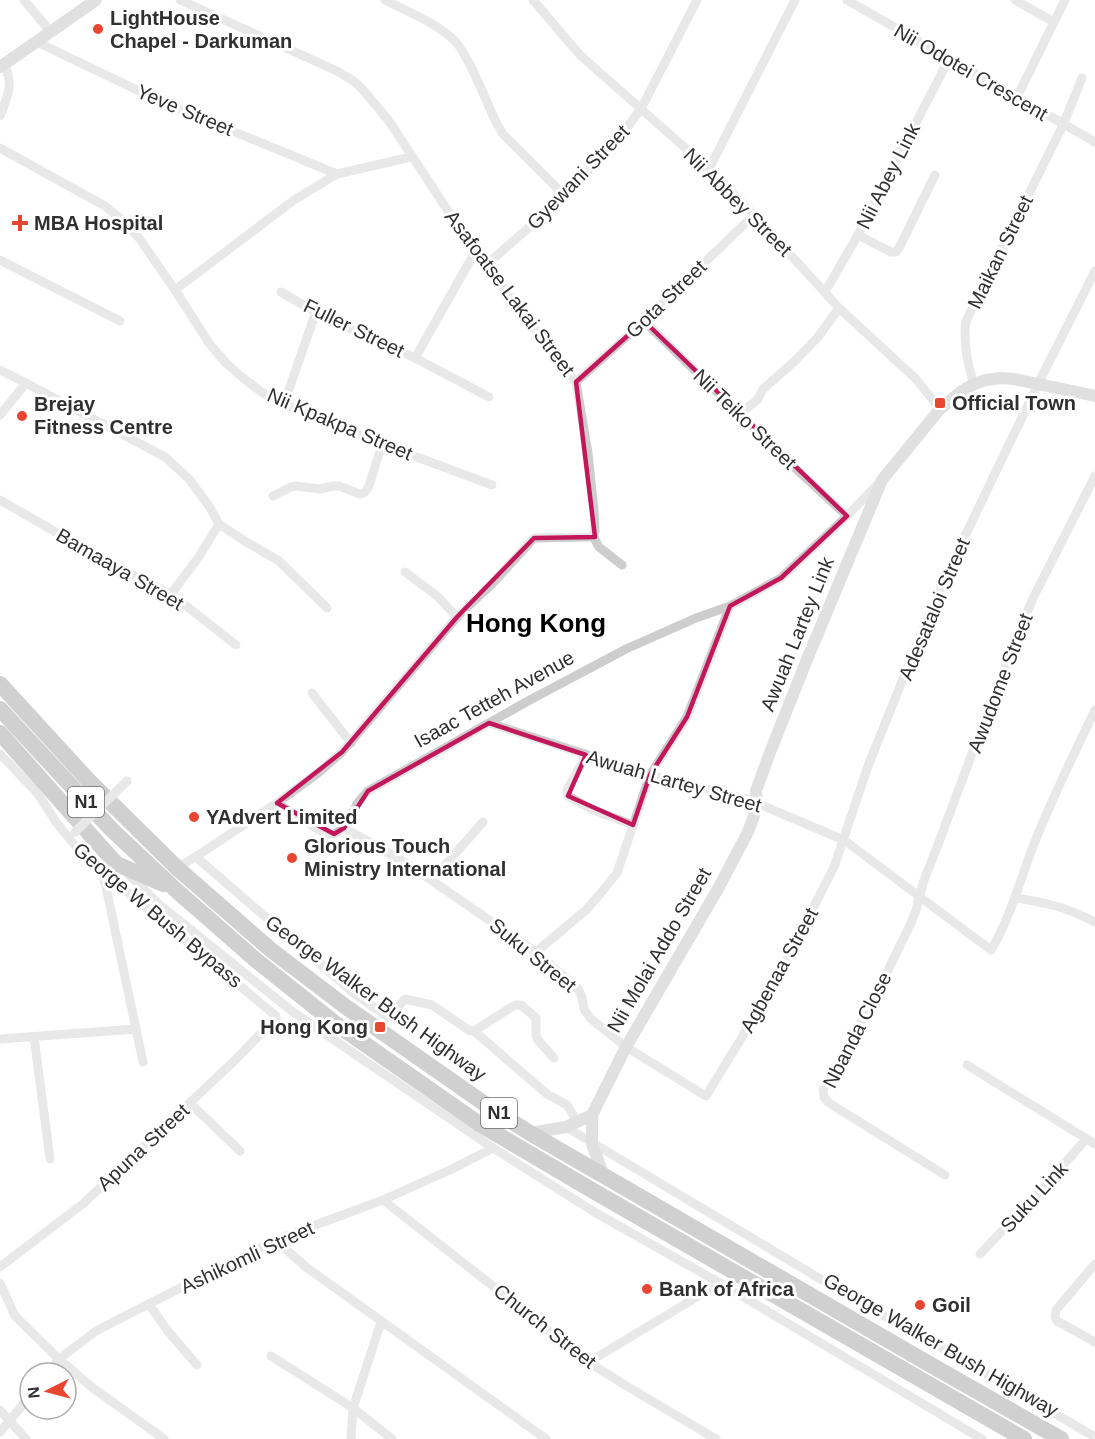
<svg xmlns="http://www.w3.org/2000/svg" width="1095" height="1439" viewBox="0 0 1095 1439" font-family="Helvetica,sans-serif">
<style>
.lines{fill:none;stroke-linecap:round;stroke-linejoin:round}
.street{stroke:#cdcdcd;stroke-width:9}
.secondary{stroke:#bababa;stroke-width:12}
.highway{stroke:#979797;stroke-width:16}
.street-bridge{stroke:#cdcdcd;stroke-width:9}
.marked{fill:none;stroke:#c2185b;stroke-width:4.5;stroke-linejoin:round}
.poi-dot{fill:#e94631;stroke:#fff;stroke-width:2}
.labels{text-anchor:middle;stroke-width:6;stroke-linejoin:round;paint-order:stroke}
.shield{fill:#fff;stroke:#6e6e6e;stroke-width:1.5}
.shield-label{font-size:18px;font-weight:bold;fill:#303030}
.poi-label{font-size:20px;font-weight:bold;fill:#303030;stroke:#fff;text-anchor:start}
.street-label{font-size:20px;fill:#303030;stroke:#fff}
.district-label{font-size:26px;font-weight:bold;fill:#000;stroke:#fff}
</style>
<rect width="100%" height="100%" fill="#fff"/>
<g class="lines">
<!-- street -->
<g class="street">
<path d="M 24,0 L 50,31"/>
<path d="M 180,0 L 337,71 L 355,82 L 364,91 L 389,121 L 475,252 L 576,382 L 588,453 L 594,511 L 595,531 L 593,536"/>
<path d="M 385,0 C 408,12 435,22 454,40 C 470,57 486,102 497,124 L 503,134 L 565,196"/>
<path d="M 533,0 L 580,55 L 709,169 L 754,215 L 839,308 L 916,379 L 940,409"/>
<path d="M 847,0 L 1095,142"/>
<path d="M 1015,0 L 1054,22"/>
<path d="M 35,41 L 164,103 L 337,174"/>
<path d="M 1017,97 L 1065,0"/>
<path d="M 0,116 C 8,94 14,87 4,63"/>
<path d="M 0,148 L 105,206 L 122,220 L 139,238 L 175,290 L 209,343 L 226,363 L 243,378 L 263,393 L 284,404 L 382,444 L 492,485"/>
<path d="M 709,169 L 795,0"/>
<path d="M 858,235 L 891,252 L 896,252 L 899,248 L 935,175"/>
<path d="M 0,260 L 120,321"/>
<path d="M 486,265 L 565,196 L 625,130 L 641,109 L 697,0"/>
<path d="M 175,290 L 294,200 L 337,174 L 411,157"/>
<path d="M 281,292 L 322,316 L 415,358 L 489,397"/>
<path d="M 825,292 L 858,235 L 949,59"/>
<path d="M 644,321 L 796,469 L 847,516"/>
<path d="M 415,358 L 475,252"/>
<path d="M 0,370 L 26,383 L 165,457 L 189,479 L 209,506 L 219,524 L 248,543 L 279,561 L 327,608"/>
<path d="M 576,382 L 644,321 L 754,215"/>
<path d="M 974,384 C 967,363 963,343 966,321 L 1063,125 L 1082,78"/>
<path d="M 284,404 L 313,320 L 318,312"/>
<path d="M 740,414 L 758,399 L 763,389 L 796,360 L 818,337 L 839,308"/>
<path d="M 0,415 L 26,383"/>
<path d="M 273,496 L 291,487 L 296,486 L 320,489 L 333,486 L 339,486 L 360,494 L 365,492 L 369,486 L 382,444"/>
<path d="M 0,500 L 113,565 L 171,594 L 236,645"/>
<path d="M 593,536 L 599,547 L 622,565"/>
<path d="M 405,572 L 437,596 L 457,617"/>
<path d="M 171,594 L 198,558 L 219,524"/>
<path d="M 312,693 L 351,743"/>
<path d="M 489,723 L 650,775 L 747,799 L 844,840 L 991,950 C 1011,917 1020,879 1034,844 C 1052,798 1074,754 1095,710"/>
<path d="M 0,754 L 38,794 L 56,822 L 82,854 L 276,1016 L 276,1018 L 234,1061 L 84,1203 L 0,1267"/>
<path d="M 586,755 L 567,790 L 568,796 L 593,810 L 633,825"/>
<path d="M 277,803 L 322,832 L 328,834 L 334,834 L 344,828 L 359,801 L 368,791 L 528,701 L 626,649 L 696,618 L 730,606 L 781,578 L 847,516 L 878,484"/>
<path d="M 344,828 L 406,863 L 536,952 L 578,989 L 582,997 L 584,1009 L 590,1018 L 626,1047 L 706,1096 L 774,985 L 834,867 L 868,766 L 925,624 L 952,563 L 1038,384 L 1095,271"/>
<path d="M 196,857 L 355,994 L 388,1017 L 405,999 L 432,1005 L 470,1031 L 474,1031 L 547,1094 L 567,1105 L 578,1123"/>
<path d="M 112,859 L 103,873 L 143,1062"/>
<path d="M 177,868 L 203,852 L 277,803 L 318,773 L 342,752 L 457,617 L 492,584 L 534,538 L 589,537 L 593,536"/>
<path d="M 128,874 L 160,905 L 293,1012 L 493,1148 L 596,1213 L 720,1283 L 982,1439"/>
<path d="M 432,880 L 483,822"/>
<path d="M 1016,898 C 1047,903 1066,907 1095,922"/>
<path d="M 536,952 L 586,910 L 600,894 L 617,873 L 650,775 L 687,717 L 730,606"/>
<path d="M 474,1031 L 515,1005 L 521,1005 L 536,1018 L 536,1035 L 538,1040 L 554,1058"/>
<path d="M 34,1037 L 50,1159"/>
<path d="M 0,1039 L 136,1029"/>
<path d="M 967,1065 L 1095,1144"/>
<path d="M 190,1103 L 240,1151"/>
<path d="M 566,1127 L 859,1302 L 937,1345 L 1095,1437"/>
<path d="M 945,1175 L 829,1103 L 824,1097 L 823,1090 L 873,1001 L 911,923 L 916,910 L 923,883 L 939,842 L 992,700 L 1033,598 L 1095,476"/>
<path d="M 383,1200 L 498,1290 L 560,1340 L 593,1365 L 625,1385 L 716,1439"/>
<path d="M 275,1240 L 306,1267 L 546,1439"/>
<path d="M 980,1254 L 1044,1187 L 1086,1139"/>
<path d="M 1095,1264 L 1056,1310 L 1055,1317 L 1057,1321 L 1095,1342"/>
<path d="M 0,1283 L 15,1316 L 59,1359 L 93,1388 L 164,1439"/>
<path d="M 149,1304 L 167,1330 L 197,1365"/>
<path d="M 271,1356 L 353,1408 L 392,1439"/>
<path d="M 589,1362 L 720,1283"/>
<path d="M 48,1373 L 59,1359 L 96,1331 L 121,1318 L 275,1240 L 383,1200 L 452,1169 L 493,1148"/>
<path d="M 0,1410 L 26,1439"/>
<path d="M 0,1432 L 30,1396"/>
<path d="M 351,1439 L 353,1408 L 381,1322"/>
</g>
<!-- secondary -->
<g class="secondary">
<path d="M 0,67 L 96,0"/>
<path d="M 530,1133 L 566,1127 L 592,1115"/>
<path d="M 603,1174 L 592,1144 L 592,1115 L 626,1047 L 719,887 L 748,832 L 755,813 L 757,803 L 756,791 L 769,755 L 808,657 L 882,480 L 940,409 L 962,391 L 974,384 L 986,380 L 1001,378 L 1014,379 L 1095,396"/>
</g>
<!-- highway -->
<g class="highway">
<path d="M 0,684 L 89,781 L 177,868 L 271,950 L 346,1007 L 492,1109 L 530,1133 L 931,1365 L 1061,1439"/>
<path d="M 0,709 L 111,829 L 177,891 L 257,961 L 336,1024 L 478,1123 L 590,1189 L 1024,1439"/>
<path d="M 0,733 L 112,859 L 117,864 L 163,884"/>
</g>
<!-- street-bridge -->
<path class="street-bridge" d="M 75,832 L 127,781"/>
</g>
<!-- marked area -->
<path d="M0 0H1095V1439H0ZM 644,321 L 847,516 L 781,578 L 730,606 L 687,717 L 650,775 L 633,825 L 568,796 L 586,755 L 489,723 L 368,791 L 344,828 L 334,834 L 277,803 L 342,752 L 457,617 L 534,538 L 595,537 L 576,382 Z" fill="#fff" fill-opacity=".55" fill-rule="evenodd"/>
<path class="marked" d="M 644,321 L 847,516 L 781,578 L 730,606 L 687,717 L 650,775 L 633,825 L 568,796 L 586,755 L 489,723 L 368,791 L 344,828 L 334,834 L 277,803 L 342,752 L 457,617 L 534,538 L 595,537 L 576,382 Z"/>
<!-- markers -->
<g class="poi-dot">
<circle cx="98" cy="29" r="6"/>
<path d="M17 214h6v6h6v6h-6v6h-6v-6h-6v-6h6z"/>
<rect x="934" y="397" width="12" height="12" rx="3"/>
<circle cx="22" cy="416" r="6"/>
<circle cx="194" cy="817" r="6"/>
<circle cx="292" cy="858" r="6"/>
<rect x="374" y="1021" width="12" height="12" rx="3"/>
<circle cx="647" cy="1289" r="6"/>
<circle cx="920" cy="1305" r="6"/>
</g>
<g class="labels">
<!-- shield labels -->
<g class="shield">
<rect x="68" y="787" width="36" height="30" rx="4.5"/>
<rect x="481" y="1098" width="36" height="30" rx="4.5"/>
</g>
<g class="shield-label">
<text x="86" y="808">N1</text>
<text x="499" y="1119">N1</text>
</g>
<!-- poi labels -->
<g class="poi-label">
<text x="110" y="25">LightHouse<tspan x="110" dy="23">Chapel - Darkuman</tspan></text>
<text x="34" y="230">MBA Hospital</text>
<text x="952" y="410">Official Town</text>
<text x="34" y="411">Brejay<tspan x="34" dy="23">Fitness Centre</tspan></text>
<text x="206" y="824">YAdvert Limited</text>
<text x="304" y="853">Glorious Touch<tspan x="304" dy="23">Ministry International</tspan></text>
<text x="368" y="1034" text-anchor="end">Hong Kong</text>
<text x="659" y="1296">Bank of Africa</text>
<text x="932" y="1312">Goil</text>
</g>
<!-- street labels -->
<g class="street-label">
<text transform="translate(971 72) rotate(30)" y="7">Nii Odotei Crescent</text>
<text transform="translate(185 110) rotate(23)" y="7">Yeve Street</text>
<text transform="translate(888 176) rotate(-63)" y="7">Nii Abey Link</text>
<text transform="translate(578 177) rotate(-46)" y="7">Gyewani Street</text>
<text transform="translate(738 202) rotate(45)" y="7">Nii Abbey Street</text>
<text transform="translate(1000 252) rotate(-64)" y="7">Maikan Street</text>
<text transform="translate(510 293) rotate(53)" y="7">Asafoatse Lakai Street</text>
<text transform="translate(666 299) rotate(-44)" y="7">Gota Street</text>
<text transform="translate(354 328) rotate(26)" y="7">Fuller Street</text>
<text transform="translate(745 419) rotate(44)" y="7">Nii Teiko Street</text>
<text transform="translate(340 424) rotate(23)" y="7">Nii Kpakpa Street</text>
<text transform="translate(120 569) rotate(30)" y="7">Bamaaya Street</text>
<text transform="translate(934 609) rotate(-67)" y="7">Adesataloi Street</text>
<text transform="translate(797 634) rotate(-68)" y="7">Awuah Lartey Link</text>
<text transform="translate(1000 683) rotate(-69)" y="7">Awudome Street</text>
<text transform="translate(494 699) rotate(-29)" y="7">Isaac Tetteh Avenue</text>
<text transform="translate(674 781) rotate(16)" y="7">Awuah Lartey Street</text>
<text transform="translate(158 915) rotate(40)" y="7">George W Bush Bypass</text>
<text transform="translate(659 950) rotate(-60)" y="7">Nii Molai Addo Street</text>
<text transform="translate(533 955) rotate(39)" y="7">Suku Street</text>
<text transform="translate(779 970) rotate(-61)" y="7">Agbenaa Street</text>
<text transform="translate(376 998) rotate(36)" y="7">George Walker Bush Highway</text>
<text transform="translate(857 1030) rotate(-63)" y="7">Nbanda Close</text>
<text transform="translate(143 1147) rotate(-43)" y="7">Apuna Street</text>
<text transform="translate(1034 1197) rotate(-47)" y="7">Suku Link</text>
<text transform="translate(247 1257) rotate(-25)" y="7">Ashikomli Street</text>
<text transform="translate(545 1326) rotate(38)" y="7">Church Street</text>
<text transform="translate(941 1345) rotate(30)" y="7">George Walker Bush Highway</text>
</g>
<!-- district labels -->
<g class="district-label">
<text x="536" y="632">Hong Kong</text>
</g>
</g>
<!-- north arrow -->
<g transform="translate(48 1391) rotate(264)"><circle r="28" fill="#ffffff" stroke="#acacac" stroke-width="1.5"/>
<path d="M0-4.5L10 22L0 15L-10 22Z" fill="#e94631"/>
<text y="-9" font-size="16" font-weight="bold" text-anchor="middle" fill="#303030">N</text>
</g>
</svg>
